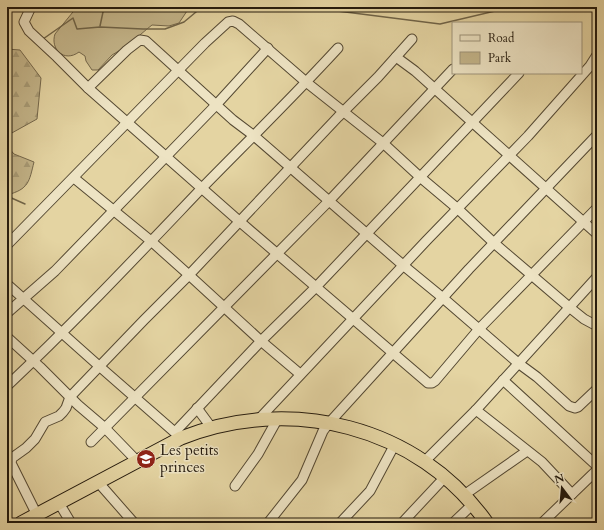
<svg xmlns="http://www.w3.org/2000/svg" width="604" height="530" viewBox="0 0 604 530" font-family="Cardo,serif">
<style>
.green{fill:#c3b489;stroke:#74674b}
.forest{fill:url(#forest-firs);stroke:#74674b}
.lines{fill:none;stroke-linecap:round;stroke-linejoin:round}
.stream{stroke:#706448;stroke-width:1.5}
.minor-casing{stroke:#544832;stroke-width:11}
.highway-casing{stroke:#241a0d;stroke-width:15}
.minor{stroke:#ede3c3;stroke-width:9}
.highway{stroke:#e4d4a2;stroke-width:13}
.labels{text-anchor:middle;stroke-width:3;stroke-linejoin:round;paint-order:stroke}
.poi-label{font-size:15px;fill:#241a0d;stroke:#ede3c3;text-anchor:start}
</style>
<defs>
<pattern id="forest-firs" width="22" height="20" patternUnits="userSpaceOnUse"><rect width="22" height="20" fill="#c3b489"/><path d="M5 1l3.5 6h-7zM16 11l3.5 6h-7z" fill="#a79a75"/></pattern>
</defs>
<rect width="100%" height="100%" fill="#e4d4a2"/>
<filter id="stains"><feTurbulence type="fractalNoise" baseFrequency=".005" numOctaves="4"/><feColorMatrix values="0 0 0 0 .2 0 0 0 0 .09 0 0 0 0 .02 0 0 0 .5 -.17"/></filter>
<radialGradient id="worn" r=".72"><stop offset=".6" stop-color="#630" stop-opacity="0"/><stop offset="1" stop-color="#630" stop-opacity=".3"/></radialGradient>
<!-- green -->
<path class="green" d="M 77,7 L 189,7 L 189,8 L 179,23 L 169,26 L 152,25 L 147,29 L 127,46 L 112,55 L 98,70 L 92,70 L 86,61 L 85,56 L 79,52 C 64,63 50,49 55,34 Z"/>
<!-- forest -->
<g class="forest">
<path d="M 7,49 L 20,50 L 41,78 L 37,119 L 10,134 L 7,140 Z"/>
<path d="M 7,146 L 14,154 L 34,162 C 29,182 29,189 7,195 Z"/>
</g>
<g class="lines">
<!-- stream -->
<g class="stream">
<path d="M 306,7 L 440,24 L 512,7"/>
<path d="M 100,26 L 103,12 L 106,7"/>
<path d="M 43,39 L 73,18 L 77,29 L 100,27 L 143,29 L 165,29 L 184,22 L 202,7"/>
<path d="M 7,196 L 25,204"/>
</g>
<!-- minor casing -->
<g class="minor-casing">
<g id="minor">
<path d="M 31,7 L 24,22 L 29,31 L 57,57 L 88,88 L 239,221 L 428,383 L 432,383 L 435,381 L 479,329 L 597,208"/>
<path d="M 396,57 L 415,71 L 597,234"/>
<path d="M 88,88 L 127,50 L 140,40 L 146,41 L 233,120 L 253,135 L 404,266 L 443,298 L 518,363 L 537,377 L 569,406 L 575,408 L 578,407 L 597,389"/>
<path d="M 74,178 L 151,241 L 189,275 L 261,341 L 300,374"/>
<path d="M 7,245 L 205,43 L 228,22 L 233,21 L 239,24 L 306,82 L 383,143 L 420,177 L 458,209 L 494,243 L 569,307 L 584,319 L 597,326"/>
<path d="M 7,284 L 99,366 L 179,436"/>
<path d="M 7,313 L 55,271 L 216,105 L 268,48"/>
<path d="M 7,337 L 40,367 L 78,405 L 105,428 L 137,461"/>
<path d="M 503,380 L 597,466"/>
<path d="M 7,386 C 74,323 137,256 201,189 C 247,142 294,96 338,48"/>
<path d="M 197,408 L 211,427"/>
<path d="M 476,410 L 542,462 L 572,494"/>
<path d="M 259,419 L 427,240 L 528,136 L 590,66 L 597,55"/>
<path d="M 175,432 L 261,341 L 316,287 L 519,73"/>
<path d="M 91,442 L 329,201 L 453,69"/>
<path d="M 425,461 L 476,410 L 597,277"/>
<path d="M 98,482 L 134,523"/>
<path d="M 235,486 L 258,454 L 278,418"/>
<path d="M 464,495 L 527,451"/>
<path d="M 59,503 L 71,523"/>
<path d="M 37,515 L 11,463 L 12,458 L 26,448 L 35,439 L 45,422 L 59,416 L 63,412 L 66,408 L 70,397 L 144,320 L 189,275 L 338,117 L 378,77 L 412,39"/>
<path d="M 268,523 L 302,480 L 323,431 L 329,423 L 469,269 L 597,135"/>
<path d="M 340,523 L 370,491 L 395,444"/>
<path d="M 402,523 L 445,477"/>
<path d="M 453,523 L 473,504"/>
<path d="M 542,523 L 597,470"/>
</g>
</g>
<!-- highway casing -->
<g class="highway-casing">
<path id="highway" d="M 21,523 L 181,438 C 290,395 418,425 487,523"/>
</g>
<!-- minor -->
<use href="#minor" class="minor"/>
<!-- highway -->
<use href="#highway" class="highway"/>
</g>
<!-- icons -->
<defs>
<g id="school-disc" transform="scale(1)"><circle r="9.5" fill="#8f2418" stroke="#ede3c3"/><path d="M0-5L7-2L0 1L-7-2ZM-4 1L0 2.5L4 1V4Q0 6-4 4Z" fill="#fff"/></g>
</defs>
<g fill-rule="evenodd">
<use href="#school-disc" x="146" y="459"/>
</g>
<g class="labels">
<!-- poi labels -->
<g class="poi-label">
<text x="160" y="455">Les petits<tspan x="160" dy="17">princes</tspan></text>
</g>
</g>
<!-- margin -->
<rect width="604" height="530" fill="none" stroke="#e4d4a2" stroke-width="24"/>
<rect x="8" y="8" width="588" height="514" fill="none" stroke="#241a0d" stroke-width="2"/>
<rect x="12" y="12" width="580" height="506" fill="none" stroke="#241a0d"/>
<!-- legend -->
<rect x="452" y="22" width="130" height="52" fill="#ede3c3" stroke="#9d937a"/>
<rect x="460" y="35" width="20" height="6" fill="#ede3c3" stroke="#9d937a"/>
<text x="488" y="42" font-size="12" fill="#241a0d">Road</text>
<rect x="460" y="52" width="20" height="12" fill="#c3b489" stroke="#9d937a"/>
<text x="488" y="62" font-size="12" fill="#241a0d">Park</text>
<!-- north arrow -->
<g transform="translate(562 488) rotate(344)" stroke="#ede3c3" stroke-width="3" paint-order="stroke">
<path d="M0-3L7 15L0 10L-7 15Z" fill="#241a0d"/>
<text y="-6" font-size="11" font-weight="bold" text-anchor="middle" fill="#241a0d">N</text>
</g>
<rect width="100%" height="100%" filter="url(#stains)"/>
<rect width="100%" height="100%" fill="url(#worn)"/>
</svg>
